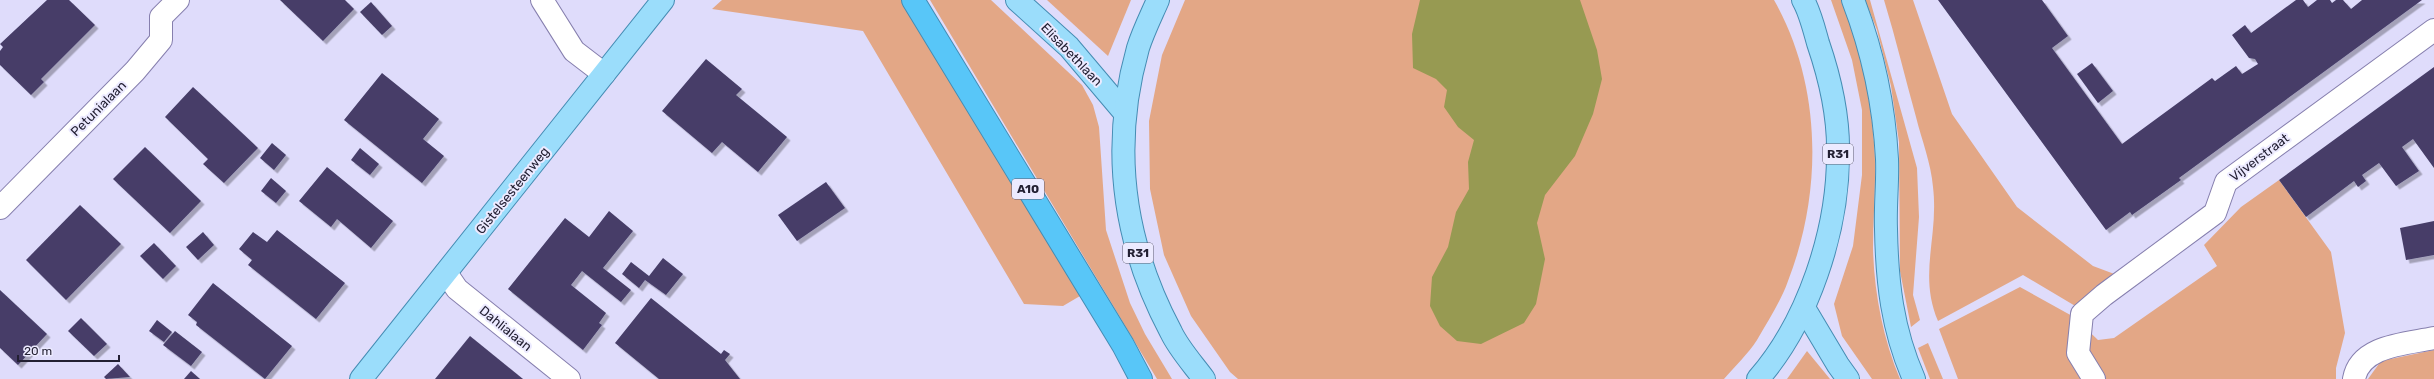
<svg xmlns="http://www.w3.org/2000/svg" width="2434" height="379" viewBox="0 0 2434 379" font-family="Rubik,sans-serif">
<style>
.green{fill:#e3a786}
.water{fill:#979a52}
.building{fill:#463e68;filter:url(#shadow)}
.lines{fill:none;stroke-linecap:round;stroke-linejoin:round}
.minor-casing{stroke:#867fae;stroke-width:24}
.major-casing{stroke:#458cb3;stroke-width:24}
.highway-casing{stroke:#458cb3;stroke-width:24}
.minor{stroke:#fff;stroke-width:22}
.major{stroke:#9bddfb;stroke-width:22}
.highway{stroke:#58c6f8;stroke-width:22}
.labels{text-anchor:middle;stroke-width:4;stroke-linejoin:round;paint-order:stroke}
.shield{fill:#eceaff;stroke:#5f5d70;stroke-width:1}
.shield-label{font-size:12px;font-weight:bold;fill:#232033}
.street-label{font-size:13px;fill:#232033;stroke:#eceaff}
</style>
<defs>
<filter id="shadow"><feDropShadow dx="3.5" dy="3.5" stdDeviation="0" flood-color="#0004"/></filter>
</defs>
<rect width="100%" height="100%" fill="#dfdcfb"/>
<!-- green -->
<g class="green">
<path d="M 722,0 L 901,0 L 1080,296 L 1063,306 L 1024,304 L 863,31 L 712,9 Z"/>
<path d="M 930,0 L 991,0 L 1082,85 L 1093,105 L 1099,127 L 1106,230 L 1130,303 L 1145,334 L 1172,379 L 1157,379 Z"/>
<path d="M 1047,0 L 1131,0 L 1108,56 Z"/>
<path d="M 1185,0 L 1774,0 C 1822,85 1823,191 1788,281 C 1781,301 1768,321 1757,340 C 1748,354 1735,366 1724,379 L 1238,379 L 1230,372 L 1191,316 L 1164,255 L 1150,189 L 1149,121 L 1162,55 Z"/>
<path d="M 1831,0 L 1841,0 C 1859,46 1870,92 1874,142 C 1877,177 1873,213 1873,248 C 1874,292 1883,339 1900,379 L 1872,379 L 1842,336 L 1834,304 L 1853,246 L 1862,175 L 1862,110 L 1852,60 Z"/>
<path d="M 1865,0 L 1870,0 L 1917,168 L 1919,217 L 1913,295 L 1920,320 L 1911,327 L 1900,271 L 1899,142 L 1891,86 L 1877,30 Z"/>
<path d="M 1884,0 L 1913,0 L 1952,114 L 2017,207 L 2093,266 L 2117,275 L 2082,310 L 2023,275 L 1938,321 C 1918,274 1939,237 1933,187 C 1931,163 1922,141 1916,117 C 1905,78 1896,39 1884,0 Z"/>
<path d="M 2279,180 L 2331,252 L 2345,333 L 2336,368 L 2336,379 L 1958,379 L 1939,329 L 2020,287 L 2074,317 L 2098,340 L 2114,338 L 2217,266 L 2204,245 L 2241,207 Z"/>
<path d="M 1928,343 L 1943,379 L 1930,379 L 1918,348 Z"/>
<path d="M 2434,350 L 2434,379 L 2368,379 L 2381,361 Z"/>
<path d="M 1807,351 L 1830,379 L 1787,379 Z"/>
</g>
<!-- water -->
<path class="water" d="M 1420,0 L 1580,0 L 1597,50 L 1602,79 L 1593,114 L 1575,156 L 1545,195 L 1537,223 L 1545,259 L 1536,304 L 1524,323 L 1481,344 L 1457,341 L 1440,326 L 1430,306 L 1432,277 L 1448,247 L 1456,212 L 1469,189 L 1468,162 L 1474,140 L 1458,127 L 1444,107 L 1447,90 L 1436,79 L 1413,68 L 1412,34 Z"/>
<!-- building -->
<g class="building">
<path d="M 47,0 L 69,0 L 95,25 L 41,79 L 44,82 L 31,95 L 0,65 L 0,51 L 3,47 L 0,44 Z"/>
<path d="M 280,0 L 345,0 L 354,9 L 323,41 Z"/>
<path d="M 1938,0 L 2042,0 L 2068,36 L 2052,48 L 2122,144 L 2212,78 L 2215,81 L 2236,66 L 2242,74 L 2258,64 L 2255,59 L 2249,58 L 2232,35 L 2245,25 L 2251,33 L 2296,0 L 2303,0 L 2308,7 L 2317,0 L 2330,0 L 2332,3 L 2336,0 L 2343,0 L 2351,9 L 2362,0 L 2422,0 L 2179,178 L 2181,180 L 2132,215 L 2130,212 L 2106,230 Z"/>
<path d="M 371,2 L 392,26 L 382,35 L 360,12 Z"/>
<path d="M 706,59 L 742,89 L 736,95 L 787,137 L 758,172 L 722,142 L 712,153 L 662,111 Z"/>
<path d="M 2092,63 L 2113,91 L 2098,103 L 2077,74 Z"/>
<path d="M 2434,67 L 2434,168 L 2413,139 L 2402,147 L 2419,171 L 2396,186 L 2379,163 L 2362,175 L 2366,181 L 2358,187 L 2354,181 L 2306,217 L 2279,180 Z"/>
<path d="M 382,73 L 439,119 L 423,139 L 444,156 L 422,183 L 344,120 Z"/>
<path d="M 193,87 L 258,148 L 224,183 L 203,164 L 208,159 L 165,117 Z"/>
<path d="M 272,143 L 286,155 L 274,170 L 260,158 Z"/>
<path d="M 145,147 L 201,201 L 170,233 L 113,179 Z"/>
<path d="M 360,148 L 379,164 L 370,175 L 351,160 Z"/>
<path d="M 327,167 L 393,221 L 371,248 L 337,219 L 331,227 L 299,201 Z"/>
<path d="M 271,178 L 286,191 L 276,203 L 261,191 Z"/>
<path d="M 826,182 L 845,208 L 797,241 L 778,215 Z"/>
<path d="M 80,205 L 121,244 L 66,300 L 26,260 Z"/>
<path d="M 609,211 L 633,231 L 603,268 L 631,290 L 621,302 L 582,271 L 571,285 L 606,313 L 599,323 L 602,325 L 583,350 L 508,289 L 565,218 L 589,237 Z"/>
<path d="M 2434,221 L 2434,255 L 2406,260 L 2400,228 Z"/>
<path d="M 277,230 L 345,283 L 316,319 L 248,265 L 252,260 L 239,249 L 253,232 L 267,242 Z"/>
<path d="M 203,232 L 214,245 L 198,260 L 186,247 Z"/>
<path d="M 154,243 L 176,266 L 163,279 L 140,256 Z"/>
<path d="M 663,258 L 683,274 L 666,295 L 645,280 L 639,288 L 622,274 L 631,262 L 649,276 Z"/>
<path d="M 213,283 L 292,346 L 265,379 L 196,325 L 197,322 L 188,315 Z"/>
<path d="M 0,290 L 47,334 L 18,365 L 0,348 Z"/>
<path d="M 651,298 L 721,354 L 724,350 L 730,354 L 725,360 L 740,379 L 659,379 L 615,343 Z"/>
<path d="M 81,318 L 107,344 L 94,356 L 68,331 Z"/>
<path d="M 157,320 L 172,332 L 164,342 L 149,331 Z"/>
<path d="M 175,331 L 202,352 L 191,366 L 163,345 Z"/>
<path d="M 470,336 L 523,379 L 435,379 Z"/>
<path d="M 118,364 L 130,377 L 106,379 L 104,377 Z"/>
<path d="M 191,371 L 200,379 L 184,379 Z"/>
</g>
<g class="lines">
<!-- minor casing -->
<g class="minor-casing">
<g id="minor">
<path d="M 542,0 L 574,51 L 604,74"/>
<path d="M 0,208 L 135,71 L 161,40 L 161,17 L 178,0"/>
<path d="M 446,273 L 457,289 L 569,379"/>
<path d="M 2094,379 L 2078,353 L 2082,314 L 2104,295 L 2215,213 L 2226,182 L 2434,30"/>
<path d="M 2354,379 C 2360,345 2406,344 2434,338"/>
</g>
</g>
<!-- major casing -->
<g class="major-casing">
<g id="major">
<path d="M 1017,0 L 1069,47 L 1124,112"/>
<path d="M 1158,0 C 1151,16 1143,32 1138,48 C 1110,147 1123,242 1171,332 C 1179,349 1193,364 1204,379"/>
<path d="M 1853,0 C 1873,52 1884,103 1887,159 C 1888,182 1885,205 1886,229 C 1887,282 1892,329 1914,379"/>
<path d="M 1804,308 L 1838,365 L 1848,379"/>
<path d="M 361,379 L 663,0"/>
<path d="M 1758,379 C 1808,322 1838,231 1838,155 C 1839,118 1830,78 1818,43 C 1814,29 1810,12 1803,0"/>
</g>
</g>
<!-- highway casing -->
<g class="highway-casing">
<path id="highway" d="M 913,0 L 1123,345 L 1141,379"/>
</g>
<!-- minor -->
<use href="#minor" class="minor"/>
<!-- major -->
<use href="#major" class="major"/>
<!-- highway -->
<use href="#highway" class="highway"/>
</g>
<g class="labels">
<!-- shield labels -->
<g class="shield">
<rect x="1823" y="144" width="30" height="20" rx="3"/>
<rect x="1012" y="179" width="32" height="20" rx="3"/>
<rect x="1123" y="243" width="30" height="20" rx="3"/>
</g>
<g class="shield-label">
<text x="1838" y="158">R31</text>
<text x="1028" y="193">A10</text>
<text x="1138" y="257">R31</text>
</g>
<!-- street labels -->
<g class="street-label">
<text transform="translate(1072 54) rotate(46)" y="5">Elisabethlaan</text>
<text transform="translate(98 108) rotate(-45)" y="5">Petunialaan</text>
<text transform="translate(2259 157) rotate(-37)" y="5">Vijverstraat</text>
<text transform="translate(512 190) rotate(-51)" y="5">Gistelsesteenweg</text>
<text transform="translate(506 328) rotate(39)" y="5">Dahlialaan</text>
</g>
</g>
<!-- scale -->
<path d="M18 355v6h101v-6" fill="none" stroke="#232033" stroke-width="2"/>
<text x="24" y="355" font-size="12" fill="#232033" stroke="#eceaff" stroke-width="3" paint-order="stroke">20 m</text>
</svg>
